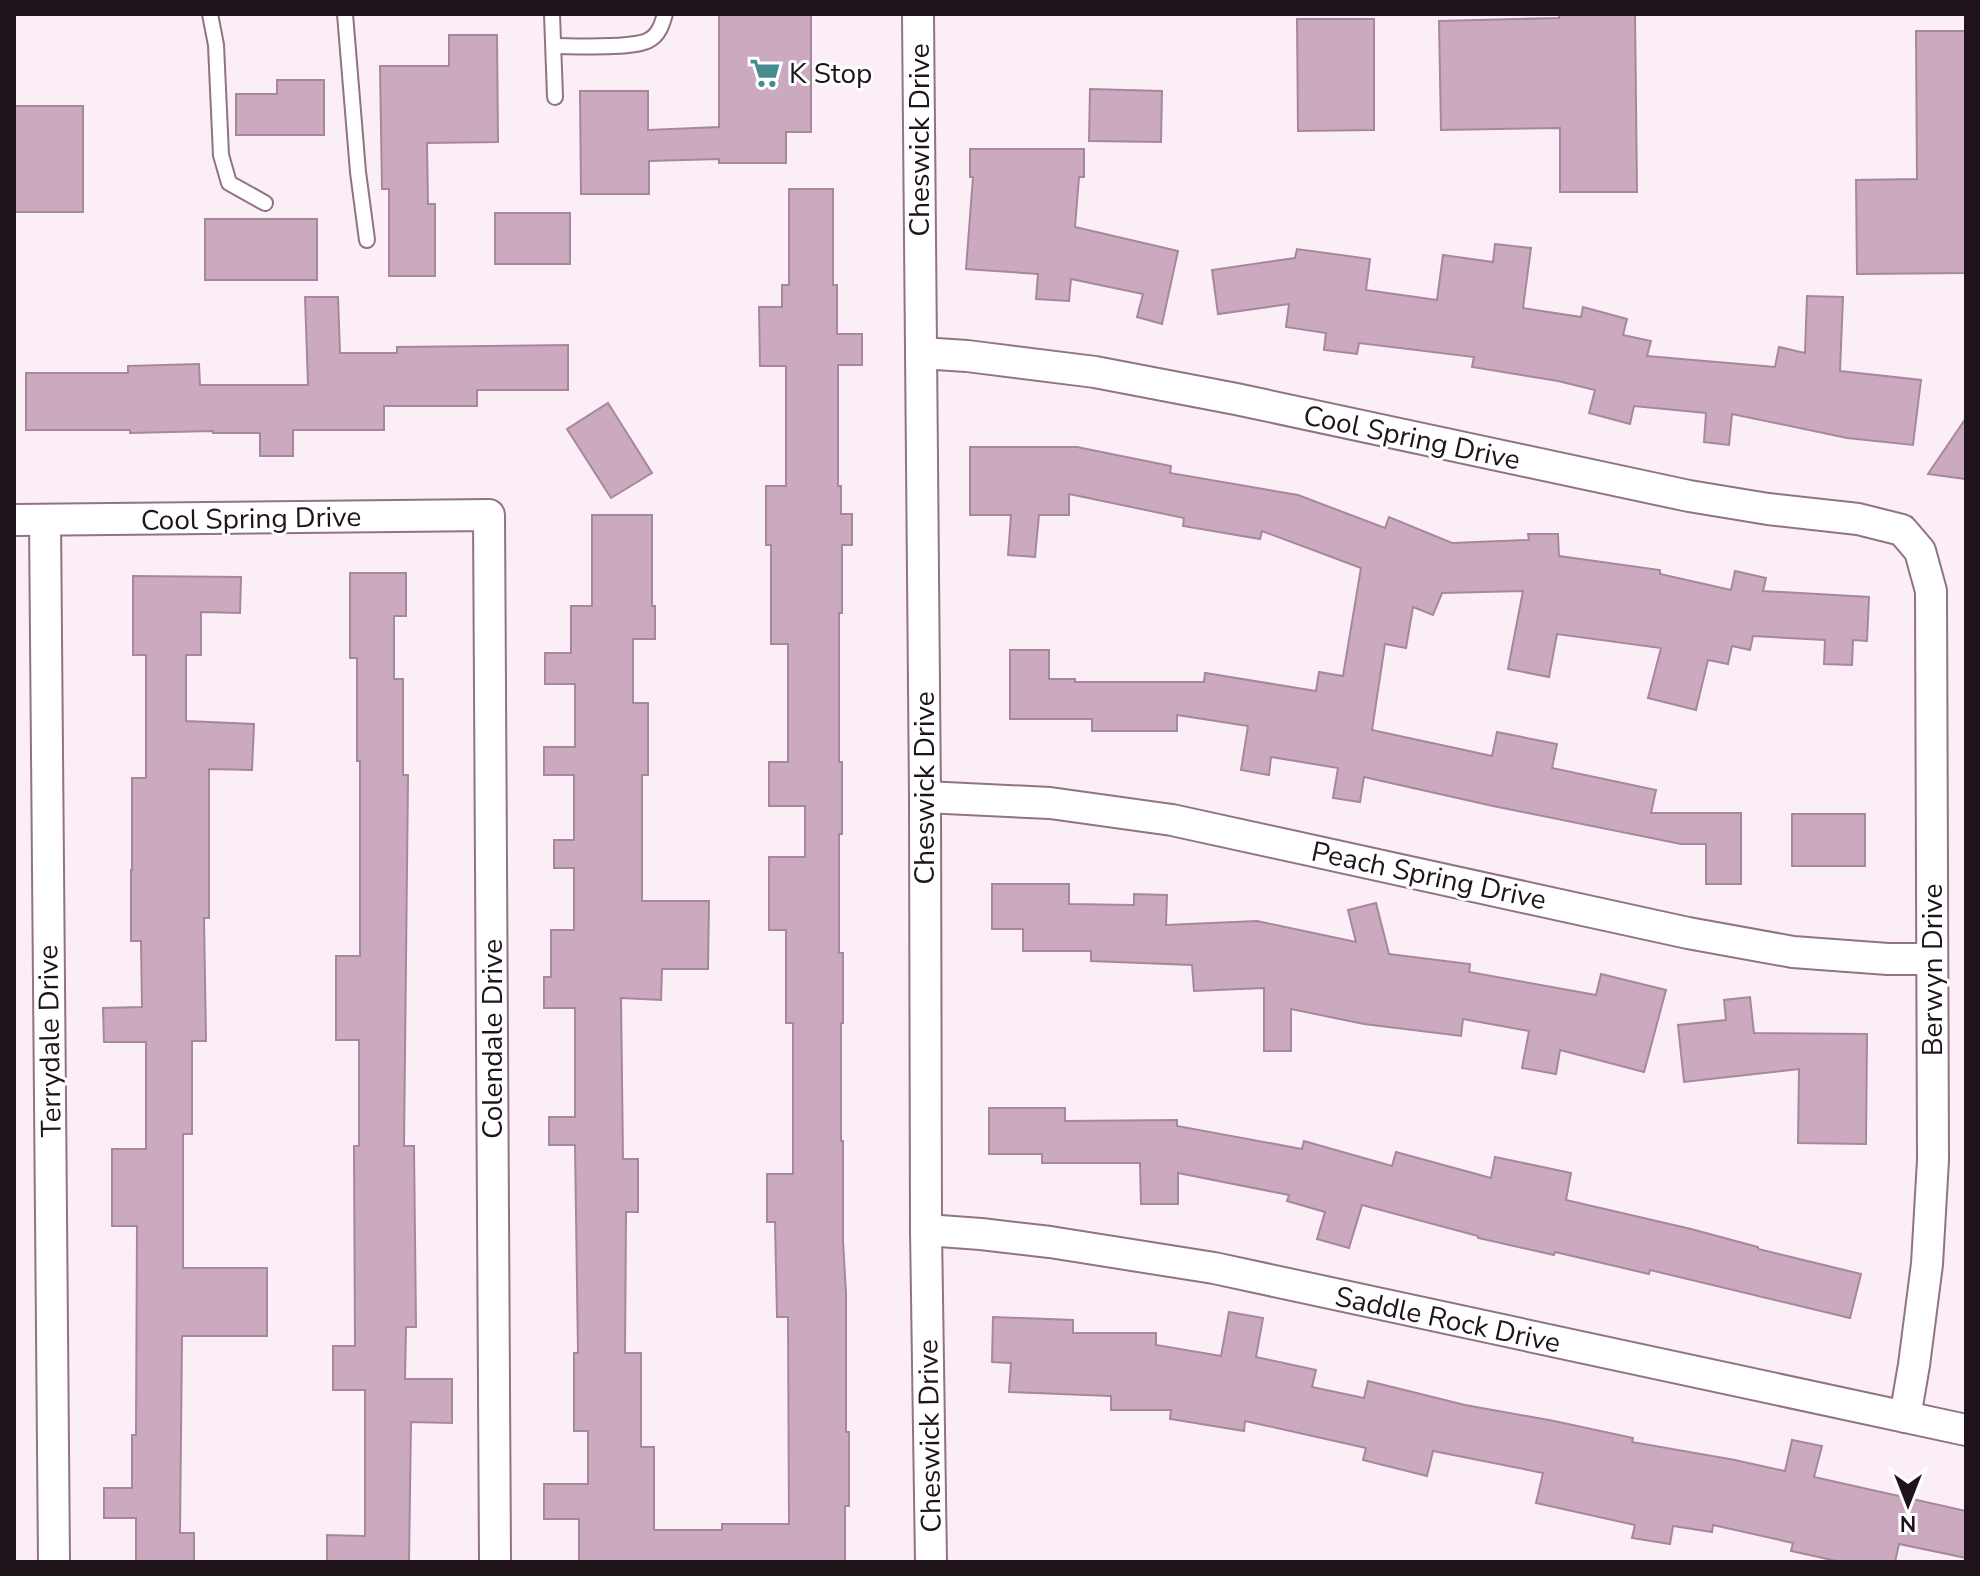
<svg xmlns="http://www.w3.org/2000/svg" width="1980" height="1576" viewBox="0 0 1980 1576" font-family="'Nunito Sans',sans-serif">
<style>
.building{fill:#cbaabf;stroke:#a6879b;stroke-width:2}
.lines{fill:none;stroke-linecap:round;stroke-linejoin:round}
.lane-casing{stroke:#917286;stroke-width:18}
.street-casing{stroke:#917286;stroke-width:34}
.lane{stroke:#fff;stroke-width:14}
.street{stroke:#fff;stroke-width:30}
.labels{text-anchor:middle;stroke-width:6;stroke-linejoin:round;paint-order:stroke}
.poi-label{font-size:28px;fill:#20141c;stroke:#fff;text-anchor:start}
.street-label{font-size:28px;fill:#20141c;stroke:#fff}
</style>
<rect width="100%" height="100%" fill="#fceef7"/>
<!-- building -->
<g class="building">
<path d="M 719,14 L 811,14 L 811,132 L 786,132 L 786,163 L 719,163 L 719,159 L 649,161 L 649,194 L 581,194 L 580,91 L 648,91 L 648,130 L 719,127 Z"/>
<path d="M 1559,14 L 1635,14 L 1637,192 L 1560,192 L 1560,128 L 1441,130 L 1439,21 L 1559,18 Z"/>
<path d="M 1297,19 L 1374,19 L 1374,130 L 1298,131 Z"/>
<path d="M 1916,31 L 1966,31 L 1966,273 L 1857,274 L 1856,180 L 1917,179 Z"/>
<path d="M 449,35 L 497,35 L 498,142 L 427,143 L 428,204 L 435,204 L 435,276 L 389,276 L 389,189 L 382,189 L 380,66 L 449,66 Z"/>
<path d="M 277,80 L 324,80 L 324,135 L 236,135 L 236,94 L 277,94 Z"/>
<path d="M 1090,89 L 1162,91 L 1161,142 L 1089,141 Z"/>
<rect x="14" y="106" width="69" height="106"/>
<path d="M 970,149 L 1084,149 L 1084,177 L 1079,177 L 1075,227 L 1178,251 L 1162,324 L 1137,317 L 1143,294 L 1071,279 L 1069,301 L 1036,299 L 1038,274 L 966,269 L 973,177 L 970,177 Z"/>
<path d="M 789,189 L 833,189 L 833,285 L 837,285 L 837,334 L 862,334 L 862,365 L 838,365 L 838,486 L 841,486 L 841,514 L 852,514 L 852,545 L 842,545 L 842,613 L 839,613 L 839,762 L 842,762 L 842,834 L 839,834 L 839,953 L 843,953 L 843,1023 L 841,1023 L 841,1141 L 843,1141 L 843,1241 L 846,1293 L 846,1432 L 849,1432 L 849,1506 L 845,1506 L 845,1562 L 579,1562 L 579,1519 L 544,1519 L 544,1484 L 588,1484 L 588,1431 L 574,1431 L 574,1353 L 578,1353 L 575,1145 L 549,1145 L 549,1117 L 575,1117 L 575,1008 L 544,1008 L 544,977 L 551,977 L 551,930 L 574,930 L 574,868 L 554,868 L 554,840 L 574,840 L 574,775 L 544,775 L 544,747 L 575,747 L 575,684 L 545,684 L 545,653 L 571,653 L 571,606 L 592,606 L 592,515 L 652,515 L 652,606 L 655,606 L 655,639 L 633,639 L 633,703 L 648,703 L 648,775 L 642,775 L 642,901 L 709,901 L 708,969 L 662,969 L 661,1000 L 621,998 L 623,1159 L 638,1159 L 638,1212 L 626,1212 L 625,1353 L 641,1353 L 641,1447 L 654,1447 L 654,1530 L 722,1530 L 722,1524 L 789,1524 L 788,1317 L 777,1317 L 775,1222 L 767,1222 L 767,1174 L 793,1174 L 793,1023 L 786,1023 L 786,930 L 769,930 L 769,857 L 805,857 L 805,806 L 769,806 L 769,762 L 788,762 L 788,644 L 771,644 L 771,545 L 766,545 L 766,486 L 786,486 L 786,366 L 760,366 L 759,307 L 782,307 L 782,285 L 789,285 Z"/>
<rect x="495" y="213" width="75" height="51"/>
<rect x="205" y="219" width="112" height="61"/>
<path d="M 1495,244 L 1531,248 L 1523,308 L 1581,317 L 1583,307 L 1627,319 L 1623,335 L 1651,341 L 1647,356 L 1775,367 L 1779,347 L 1805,353 L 1807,296 L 1843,297 L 1840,371 L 1921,380 L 1913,445 L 1847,438 L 1732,414 L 1729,445 L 1704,442 L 1706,413 L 1634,406 L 1630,424 L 1589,413 L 1595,390 L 1558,381 L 1472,367 L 1474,357 L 1359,343 L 1357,354 L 1324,350 L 1326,333 L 1286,327 L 1289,304 L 1218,314 L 1212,270 L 1295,258 L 1297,249 L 1370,259 L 1366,290 L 1437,300 L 1443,255 L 1493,262 Z"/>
<path d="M 305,297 L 338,297 L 340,353 L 397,353 L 397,347 L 568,345 L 568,390 L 477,390 L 477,406 L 384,406 L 384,430 L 293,430 L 293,456 L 260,456 L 260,433 L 213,433 L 213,431 L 130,433 L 130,430 L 26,430 L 26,373 L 128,373 L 128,366 L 199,364 L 200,385 L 308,385 Z"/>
<path d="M 608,403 L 652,473 L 611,498 L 567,429 Z"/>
<path d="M 1966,418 L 1966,479 L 1928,474 Z"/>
<path d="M 970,447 L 1077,447 L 1171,466 L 1170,473 L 1298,495 L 1385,528 L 1389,517 L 1452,543 L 1529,540 L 1528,534 L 1558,534 L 1559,556 L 1660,570 L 1660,574 L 1731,590 L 1735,571 L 1766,578 L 1763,591 L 1869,597 L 1867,641 L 1853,640 L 1852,665 L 1824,664 L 1825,640 L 1753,636 L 1750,650 L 1732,646 L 1728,664 L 1708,660 L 1696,710 L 1648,698 L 1661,648 L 1557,634 L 1549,677 L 1508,669 L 1523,591 L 1442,593 L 1433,615 L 1413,607 L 1406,648 L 1385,644 L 1372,730 L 1492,756 L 1497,732 L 1557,744 L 1552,768 L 1656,790 L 1651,813 L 1741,813 L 1741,884 L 1706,884 L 1706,844 L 1681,844 L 1493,806 L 1364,777 L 1360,802 L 1333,798 L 1338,768 L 1271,757 L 1269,775 L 1241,770 L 1248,726 L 1177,715 L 1177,731 L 1092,731 L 1092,719 L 1010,719 L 1010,650 L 1049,650 L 1049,679 L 1075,679 L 1075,682 L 1204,682 L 1205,673 L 1316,691 L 1319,672 L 1343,676 L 1361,568 L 1262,531 L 1260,539 L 1183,526 L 1184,518 L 1069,494 L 1069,515 L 1039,515 L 1035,557 L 1008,555 L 1011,515 L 970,515 Z"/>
<path d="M 350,573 L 406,573 L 406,616 L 394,616 L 394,679 L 403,679 L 403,775 L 408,775 L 404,1146 L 414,1146 L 416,1327 L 406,1327 L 405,1379 L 452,1379 L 452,1423 L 411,1422 L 409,1562 L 327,1562 L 327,1535 L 365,1536 L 365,1390 L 333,1390 L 333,1346 L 355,1346 L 354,1146 L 359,1146 L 359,1040 L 336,1040 L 336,956 L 360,956 L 360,761 L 357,761 L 357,658 L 350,658 Z"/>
<path d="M 133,576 L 241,577 L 240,613 L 201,612 L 201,655 L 186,655 L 186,721 L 254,724 L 252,770 L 209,769 L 209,918 L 204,918 L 206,1041 L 192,1041 L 192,1134 L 183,1134 L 183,1268 L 267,1268 L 267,1336 L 182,1336 L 180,1533 L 194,1533 L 194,1562 L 136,1562 L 136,1518 L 104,1518 L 104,1488 L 132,1488 L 132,1435 L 136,1435 L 137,1226 L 112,1226 L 112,1149 L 146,1149 L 146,1042 L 104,1042 L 103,1008 L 142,1007 L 141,941 L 131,941 L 131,870 L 132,870 L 132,778 L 146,778 L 146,655 L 133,655 Z"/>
<rect x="1792" y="814" width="73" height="52"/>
<path d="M 992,884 L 1069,884 L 1069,904 L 1134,905 L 1134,894 L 1167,895 L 1166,925 L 1257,921 L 1356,942 L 1348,910 L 1376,903 L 1389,954 L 1470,964 L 1469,972 L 1596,995 L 1601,974 L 1666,990 L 1644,1072 L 1560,1050 L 1556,1074 L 1522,1068 L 1529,1031 L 1463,1019 L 1461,1036 L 1364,1024 L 1291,1009 L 1291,1051 L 1264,1051 L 1264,988 L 1194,991 L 1192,965 L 1091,961 L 1091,951 L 1023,951 L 1023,929 L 992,929 Z"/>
<path d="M 1750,997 L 1754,1033 L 1867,1034 L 1866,1144 L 1798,1143 L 1799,1069 L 1684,1082 L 1678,1025 L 1726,1020 L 1724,1000 Z"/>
<path d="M 989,1108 L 1065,1108 L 1065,1121 L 1177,1120 L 1177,1126 L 1302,1149 L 1304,1141 L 1392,1166 L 1396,1152 L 1491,1178 L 1495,1157 L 1571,1173 L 1566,1200 L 1691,1229 L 1758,1247 L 1758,1249 L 1861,1274 L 1850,1318 L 1650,1270 L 1649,1274 L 1555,1252 L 1554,1255 L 1478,1238 L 1478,1236 L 1362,1205 L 1349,1248 L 1317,1239 L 1325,1212 L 1287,1201 L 1289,1195 L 1178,1173 L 1178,1204 L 1141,1204 L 1140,1163 L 1042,1163 L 1042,1154 L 989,1154 Z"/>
<path d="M 1229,1312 L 1263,1318 L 1256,1357 L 1316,1370 L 1312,1387 L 1364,1398 L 1368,1381 L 1465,1405 L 1554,1421 L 1633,1438 L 1632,1442 L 1735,1460 L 1785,1471 L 1792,1440 L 1822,1446 L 1814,1477 L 1966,1511 L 1966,1558 L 1899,1544 L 1895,1562 L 1841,1562 L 1791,1551 L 1793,1543 L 1713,1525 L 1712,1532 L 1673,1526 L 1670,1544 L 1632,1538 L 1635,1525 L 1536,1503 L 1543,1473 L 1433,1451 L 1427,1476 L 1363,1460 L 1366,1448 L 1245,1421 L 1244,1431 L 1170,1419 L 1171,1410 L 1111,1410 L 1111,1396 L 1009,1392 L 1011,1363 L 992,1362 L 993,1317 L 1073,1320 L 1073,1333 L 1156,1333 L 1156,1345 L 1221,1356 Z"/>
</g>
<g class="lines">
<!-- lane casing -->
<g class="lane-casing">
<g id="lane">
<path d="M 210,14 L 216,45 L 221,155 L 229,183 L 265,203"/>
<path d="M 345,14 L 358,172 L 367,240"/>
<path d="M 552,14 L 555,97"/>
<path d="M 554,46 C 574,46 634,49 649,40 C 659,35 662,24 665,14"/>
</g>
</g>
<!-- street casing -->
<g class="street-casing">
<g id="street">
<path d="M 918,14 L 925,797 L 926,1230 L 931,1562"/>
<path d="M 921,353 L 967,356 L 1095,372 L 1236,399 L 1689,496 L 1768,509 L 1858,519 L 1902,530 L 1920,551 L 1931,591 L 1933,1160 L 1927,1264 L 1914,1365 L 1905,1417"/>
<path d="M 14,520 L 489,515 L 495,1562"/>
<path d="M 45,520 L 54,1562"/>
<path d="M 925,797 L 1050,803 L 1172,820 L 1688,933 L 1793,952 L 1888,959 L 1932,959"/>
<path d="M 926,1230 L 981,1234 L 1050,1242 L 1214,1268 L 1966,1430"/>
</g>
</g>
<!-- lane -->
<use href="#lane" class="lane"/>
<!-- street -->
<use href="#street" class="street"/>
</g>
<!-- icons -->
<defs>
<g id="supermarket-bare" transform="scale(2.4)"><path d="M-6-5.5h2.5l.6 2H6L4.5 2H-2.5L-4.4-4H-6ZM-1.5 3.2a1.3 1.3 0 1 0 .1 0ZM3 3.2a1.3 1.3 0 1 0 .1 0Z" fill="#448c90" stroke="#fff" stroke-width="2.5" paint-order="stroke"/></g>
</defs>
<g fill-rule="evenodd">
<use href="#supermarket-bare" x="765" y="73"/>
</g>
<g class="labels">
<!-- poi labels -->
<g class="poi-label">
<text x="789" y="83">K Stop</text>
</g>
<!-- street labels -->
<g class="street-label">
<text transform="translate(919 140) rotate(-90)" y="10">Cheswick Drive</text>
<text transform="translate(1412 437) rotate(12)" y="10">Cool Spring Drive</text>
<text transform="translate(251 518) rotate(-1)" y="10">Cool Spring Drive</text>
<text transform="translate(924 788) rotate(-90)" y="10">Cheswick Drive</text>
<text transform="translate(1429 875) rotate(12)" y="10">Peach Spring Drive</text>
<text transform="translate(1932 970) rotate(-90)" y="10">Berwyn Drive</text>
<text transform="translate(492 1039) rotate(-90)" y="10">Colendale Drive</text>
<text transform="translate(49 1041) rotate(-91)" y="10">Terrydale Drive</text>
<text transform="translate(1448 1319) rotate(12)" y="10">Saddle Rock Drive</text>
<text transform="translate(929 1436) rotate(-91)" y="10">Cheswick Drive</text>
</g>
</g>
<!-- border -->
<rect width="1980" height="1576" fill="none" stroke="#20141c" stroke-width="32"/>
<!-- north arrow -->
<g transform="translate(1908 1504) rotate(180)" stroke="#ffffff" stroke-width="6" paint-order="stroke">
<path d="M0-6L14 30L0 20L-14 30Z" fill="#20141c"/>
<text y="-12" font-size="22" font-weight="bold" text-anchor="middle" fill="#20141c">N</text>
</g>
</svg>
